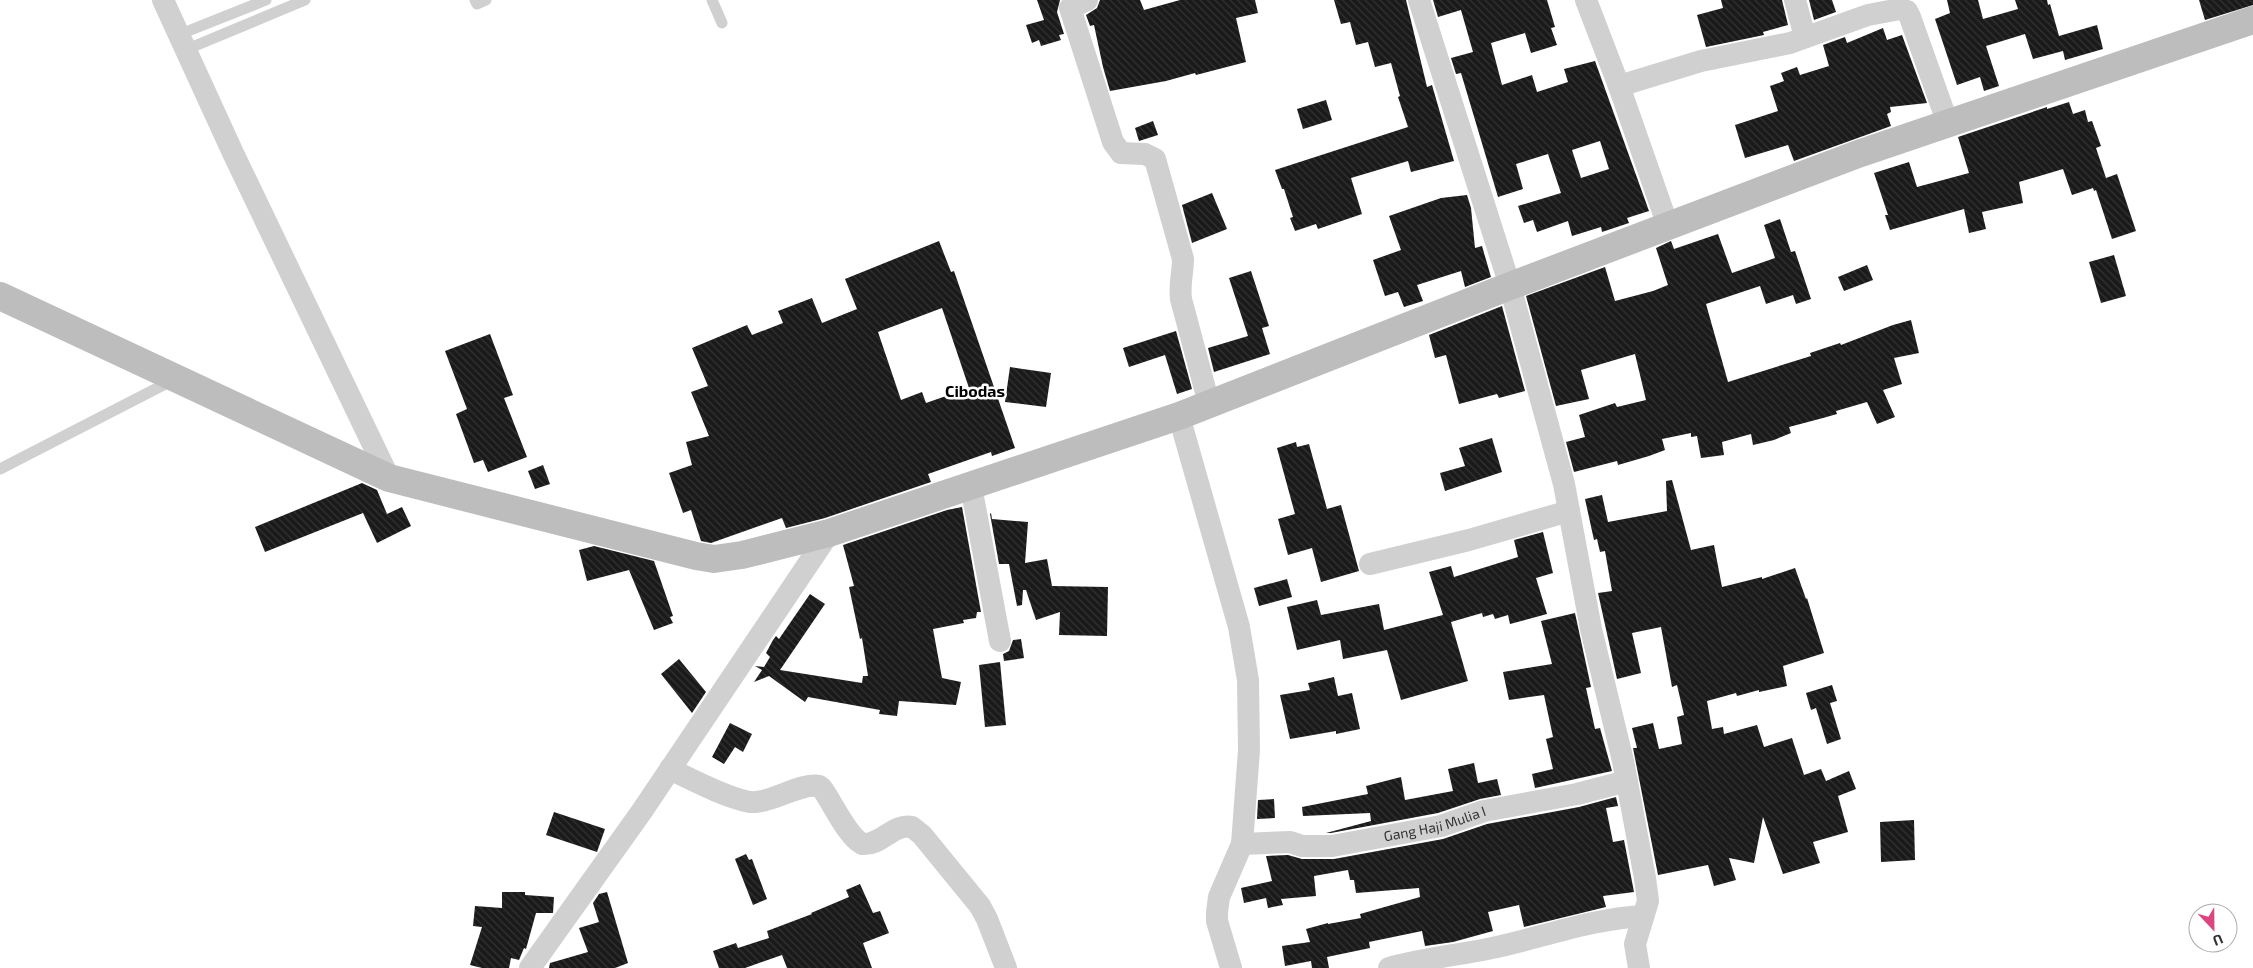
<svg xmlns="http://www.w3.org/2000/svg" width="2253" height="968" viewBox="0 0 2253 968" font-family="'Exo 2',sans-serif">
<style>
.building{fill:url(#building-back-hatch);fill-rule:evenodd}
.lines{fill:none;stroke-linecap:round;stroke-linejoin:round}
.lane{stroke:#d0d0d0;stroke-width:11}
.street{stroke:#d0d0d0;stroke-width:22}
.secondary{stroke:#bdbdbd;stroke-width:28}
.labels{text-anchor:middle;stroke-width:5;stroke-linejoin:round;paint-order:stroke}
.street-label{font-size:14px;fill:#333;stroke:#fff}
.quarter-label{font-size:16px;font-weight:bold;fill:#000;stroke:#fff}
</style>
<defs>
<pattern id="building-back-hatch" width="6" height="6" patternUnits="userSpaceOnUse" patternTransform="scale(1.25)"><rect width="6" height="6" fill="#1a1a1a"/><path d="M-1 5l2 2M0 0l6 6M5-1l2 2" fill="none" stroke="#333"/></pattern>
</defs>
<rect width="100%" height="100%" fill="#fff"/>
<!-- building -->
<g class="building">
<path d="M 1037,0 L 1060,0 L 1057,12 L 1064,34 L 1059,35 L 1061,40 L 1041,46 L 1039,40 L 1032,43 L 1026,25 L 1044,20 Z"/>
<path d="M 1100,0 L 1140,0 L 1144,10 L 1180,0 L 1255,0 L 1258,13 L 1236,18 L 1246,62 L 1196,75 L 1195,73 L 1166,81 L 1110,91 L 1103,67 L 1094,25 L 1090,26 L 1086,15 L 1097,8 Z"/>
<path d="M 1334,0 L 1406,0 L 1427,87 L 1432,85 L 1454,161 L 1411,172 L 1408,161 L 1351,178 L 1362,214 L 1318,229 L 1316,224 L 1295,231 L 1290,218 L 1293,217 L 1284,189 L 1282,189 L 1275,170 L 1408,127 L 1398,97 L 1400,96 L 1391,63 L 1375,67 L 1368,42 L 1356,45 L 1350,22 L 1341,24 Z"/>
<path d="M 1433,0 L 1547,0 L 1555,27 L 1551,28 L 1557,45 L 1531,53 L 1525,33 L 1491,43 L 1502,85 L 1532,75 L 1537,92 L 1568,82 L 1564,69 L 1595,61 L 1649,211 L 1627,218 L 1629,223 L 1602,232 L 1601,227 L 1572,236 L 1568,221 L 1537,232 L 1533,220 L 1524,223 L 1518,206 L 1561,193 L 1548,154 L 1516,164 L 1523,189 L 1498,197 L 1461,73 L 1456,74 L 1451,58 L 1473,52 L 1461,10 L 1438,17 ZM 1600,141 L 1609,169 L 1581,178 L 1572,150 Z"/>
<path d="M 1721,0 L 1782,0 L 1788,25 L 1763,32 L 1764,35 L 1706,47 L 1697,15 L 1723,8 Z"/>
<path d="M 1809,0 L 1832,0 L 1836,12 L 1814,20 Z"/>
<path d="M 1947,0 L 1978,0 L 1983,19 L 2018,9 L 2015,0 L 2047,0 L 2048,5 L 2050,4 L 2059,36 L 2097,25 L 2103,49 L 2065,60 L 2063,51 L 2033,59 L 2025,34 L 1986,46 L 1999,86 L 1984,91 L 1980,77 L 1957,85 L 1935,19 L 1950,13 Z"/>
<path d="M 2199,0 L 2253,0 L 2253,5 L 2205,20 Z"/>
<path d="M 1883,28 L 1887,40 L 1902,35 L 1927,103 L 1890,107 L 1891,112 L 1887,114 L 1891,126 L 1794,161 L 1788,145 L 1745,158 L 1735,125 L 1778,111 L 1770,86 L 1784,81 L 1781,73 L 1797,67 L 1800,75 L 1829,66 L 1823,45 L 1845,37 L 1847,43 Z"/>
<path d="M 1326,100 L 1332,120 L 1303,129 L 1297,109 Z"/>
<path d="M 2069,102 L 2073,114 L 2085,110 L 2088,122 L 2092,121 L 2101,146 L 2096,148 L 2106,178 L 2117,174 L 2136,231 L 2112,239 L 2096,190 L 2094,191 L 2093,188 L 2072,195 L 2063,169 L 2019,182 L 2023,203 L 1982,212 L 1986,229 L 1969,233 L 1964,209 L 1890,230 L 1885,215 L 1888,215 L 1874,173 L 1909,162 L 1917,187 L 1969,173 L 1958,137 L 2047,107 L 2047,109 Z"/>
<path d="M 1153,121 L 1158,135 L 1139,141 L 1135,128 Z"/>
<path d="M 1212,193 L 1227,229 L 1192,243 L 1182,205 Z"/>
<path d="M 1467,195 L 1471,208 L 1475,248 L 1482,246 L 1491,277 L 1465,287 L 1461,271 L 1417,285 L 1423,301 L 1404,307 L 1398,292 L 1385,296 L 1373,260 L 1401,250 L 1389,216 L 1441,198 Z"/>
<path d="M 1780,219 L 1791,252 L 1795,251 L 1811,299 L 1796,304 L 1793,295 L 1766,304 L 1760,286 L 1706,304 L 1728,382 L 1811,356 L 1810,353 L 1840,343 L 1841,345 L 1893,325 L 1911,320 L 1919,353 L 1894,358 L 1902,384 L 1883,390 L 1895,417 L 1877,424 L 1867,402 L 1836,411 L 1837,414 L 1823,418 L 1789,427 L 1791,433 L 1774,440 L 1753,445 L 1751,434 L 1722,442 L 1724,455 L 1701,458 L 1697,436 L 1691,437 L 1691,433 L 1662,439 L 1665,450 L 1649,456 L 1618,465 L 1617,461 L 1574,472 L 1566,442 L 1585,437 L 1579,415 L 1615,403 L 1617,407 L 1646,400 L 1635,354 L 1581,370 L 1589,399 L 1556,406 L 1526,296 L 1605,267 L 1615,301 L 1653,291 L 1668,285 L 1656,248 L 1671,241 L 1674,249 L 1718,234 L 1732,273 L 1775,258 L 1764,225 Z"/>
<path d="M 939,241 L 951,272 L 954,271 L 1015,448 L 992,456 L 991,452 L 928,474 L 931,482 L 825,518 L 786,528 L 782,518 L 711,543 L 701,541 L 691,510 L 683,513 L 669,473 L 692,465 L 686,442 L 709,436 L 691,392 L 708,386 L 692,348 L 747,325 L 752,335 L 783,323 L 778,311 L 812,298 L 822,323 L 857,309 L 845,279 ZM 942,308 L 969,388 L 926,403 L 922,392 L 901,400 L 878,332 Z"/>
<path d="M 2114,255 L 2126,296 L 2101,303 L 2089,262 Z"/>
<path d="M 1867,265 L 1873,280 L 1844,291 L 1838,277 Z"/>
<path d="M 1251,271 L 1269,326 L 1262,328 L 1270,354 L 1214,372 L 1208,348 L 1248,336 L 1229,278 Z"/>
<path d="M 1502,306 L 1525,391 L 1499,398 L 1497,394 L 1459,404 L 1446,355 L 1435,358 L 1429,335 Z"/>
<path d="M 1176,331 L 1192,389 L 1177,394 L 1165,355 L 1129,367 L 1123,348 Z"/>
<path d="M 490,334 L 513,395 L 504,398 L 527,457 L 488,472 L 483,460 L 474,463 L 456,414 L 467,409 L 445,351 Z"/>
<path d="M 1010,367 L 1051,373 L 1046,407 L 1005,402 Z"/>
<path d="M 1492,438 L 1502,472 L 1445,491 L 1440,473 L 1465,466 L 1459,448 Z"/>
<path d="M 1296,442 L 1297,447 L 1309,444 L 1327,509 L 1341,505 L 1359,571 L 1321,582 L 1312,548 L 1288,555 L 1278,519 L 1295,514 L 1277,448 Z"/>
<path d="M 543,465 L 550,484 L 535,489 L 528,471 Z"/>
<path d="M 1672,480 L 1691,550 L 1714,545 L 1722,587 L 1762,577 L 1762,579 L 1795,568 L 1806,599 L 1807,598 L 1824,653 L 1783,666 L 1787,686 L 1759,692 L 1759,690 L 1737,696 L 1736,693 L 1707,701 L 1712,729 L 1723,727 L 1724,734 L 1757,725 L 1764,747 L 1792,738 L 1804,775 L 1821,769 L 1826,781 L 1849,771 L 1856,789 L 1838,796 L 1848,832 L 1813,842 L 1820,863 L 1783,874 L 1763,817 L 1754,863 L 1729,858 L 1736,880 L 1714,886 L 1708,865 L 1658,875 L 1633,748 L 1637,748 L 1632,728 L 1653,723 L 1659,749 L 1682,744 L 1677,717 L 1684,715 L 1677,685 L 1672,687 L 1661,627 L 1632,633 L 1641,673 L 1617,679 L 1598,593 L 1612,591 L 1605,551 L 1600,552 L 1597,539 L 1594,540 L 1585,499 L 1602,495 L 1608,522 L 1667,511 L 1666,481 Z"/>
<path d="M 362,483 L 377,490 L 387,514 L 402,507 L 411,526 L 377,543 L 363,513 L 265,552 L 255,527 Z"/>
<path d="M 962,507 L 981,612 L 977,612 L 976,618 L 963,620 L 964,623 L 933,629 L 942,678 L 961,682 L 956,705 L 899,701 L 897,716 L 879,714 L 880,710 L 808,697 L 805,702 L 769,676 L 754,682 L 762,670 L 755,666 L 764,667 L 770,657 L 766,653 L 773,640 L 776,636 L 779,639 L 810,594 L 825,604 L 780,670 L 862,683 L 863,676 L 868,676 L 862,638 L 860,639 L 849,587 L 854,586 L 843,545 L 947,510 Z"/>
<path d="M 991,513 L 992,519 L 1028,522 L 1025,563 L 1047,559 L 1052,586 L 1108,587 L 1107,636 L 1059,635 L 1060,612 L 1036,620 L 1026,590 L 1023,590 L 1022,605 L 1017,606 L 1009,564 L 999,564 L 990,514 Z"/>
<path d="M 1543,532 L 1553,573 L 1536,578 L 1547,614 L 1510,624 L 1508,615 L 1495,619 L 1493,614 L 1483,617 L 1482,613 L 1451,622 L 1468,681 L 1401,700 L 1387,650 L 1343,659 L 1340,640 L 1297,650 L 1287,607 L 1317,600 L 1321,615 L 1379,604 L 1384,630 L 1443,615 L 1429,572 L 1451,566 L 1454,577 L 1518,557 L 1514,540 Z"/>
<path d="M 594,546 L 654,561 L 673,616 L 670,617 L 673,623 L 654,630 L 629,570 L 587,581 L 579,550 Z"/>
<path d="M 1287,579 L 1292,597 L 1259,606 L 1254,588 Z"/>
<path d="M 1575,613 L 1591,687 L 1586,688 L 1595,729 L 1600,728 L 1612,771 L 1535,788 L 1532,774 L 1553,769 L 1546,739 L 1553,737 L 1544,695 L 1509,700 L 1503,672 L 1552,664 L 1541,621 Z"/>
<path d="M 1021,639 L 1024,658 L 1004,661 L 1003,654 L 1009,651 L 1013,640 Z"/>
<path d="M 679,659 L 706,692 L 692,713 L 661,674 Z"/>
<path d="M 1000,662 L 1006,725 L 985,727 L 979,665 Z"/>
<path d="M 1334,677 L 1338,696 L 1352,693 L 1360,729 L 1336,734 L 1336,731 L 1290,739 L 1280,695 L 1310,690 L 1308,683 Z"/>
<path d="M 1832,685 L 1837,701 L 1830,703 L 1841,739 L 1827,744 L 1816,708 L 1811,710 L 1806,693 Z"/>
<path d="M 730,723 L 752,734 L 743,752 L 735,747 L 724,764 L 712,757 Z"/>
<path d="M 1474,763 L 1478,783 L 1497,779 L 1501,795 L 1480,799 L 1438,813 L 1331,833 L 1326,833 L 1371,821 L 1370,813 L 1303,816 L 1302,807 L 1368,794 L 1366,786 L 1401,777 L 1405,800 L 1453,791 L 1448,769 Z"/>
<path d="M 1616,797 L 1618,806 L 1606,808 L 1613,842 L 1624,840 L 1634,892 L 1603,896 L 1606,907 L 1524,927 L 1519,905 L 1488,912 L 1493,931 L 1453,942 L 1425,946 L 1422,931 L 1369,942 L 1370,948 L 1327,957 L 1329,968 L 1312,968 L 1311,961 L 1285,966 L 1282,946 L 1310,942 L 1306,929 L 1328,923 L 1328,924 L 1361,918 L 1360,914 L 1420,897 L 1419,888 L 1356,893 L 1354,880 L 1350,880 L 1348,870 L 1314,876 L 1316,896 L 1281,899 L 1283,905 L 1268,908 L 1266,898 L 1244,903 L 1241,888 L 1272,881 L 1266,856 L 1288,855 L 1302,859 L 1334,859 L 1443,839 L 1487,824 L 1579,807 Z"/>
<path d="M 1274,799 L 1275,818 L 1257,819 L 1258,800 Z"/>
<path d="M 554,812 L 605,829 L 597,852 L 546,835 Z"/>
<path d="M 1914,820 L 1915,860 L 1881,862 L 1880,822 Z"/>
<path d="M 746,854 L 749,860 L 752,859 L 767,899 L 753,905 L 735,859 Z"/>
<path d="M 860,884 L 873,913 L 880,911 L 889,933 L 863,943 L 872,968 L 787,968 L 782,955 L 745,968 L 719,968 L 713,951 L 736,943 L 738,948 L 769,938 L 767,931 L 812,914 L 811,913 L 849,897 L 846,890 Z"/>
<path d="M 502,892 L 525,892 L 525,895 L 554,897 L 553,913 L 536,913 L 526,949 L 524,948 L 519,960 L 511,958 L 509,968 L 482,968 L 470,965 L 482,927 L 473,926 L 475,906 L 502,908 Z"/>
<path d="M 607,892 L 628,963 L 615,968 L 549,968 L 550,963 L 588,952 L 579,928 L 599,922 L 593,903 L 599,894 Z"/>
</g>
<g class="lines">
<!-- lane -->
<g class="lane">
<path d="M 475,0 L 477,4 L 486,0"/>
<path d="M 712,0 L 722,23"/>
<path d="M 178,35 L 266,0"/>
<path d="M 185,50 L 305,0"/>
<path d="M 0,469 L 173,380"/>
</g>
<!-- street -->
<g class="street">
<path d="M 163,0 L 233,153 L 389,478"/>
<path d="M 1087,0 L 1070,8 L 1113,142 L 1121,153 L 1145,154 L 1155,159 L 1183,259 C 1183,273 1179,284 1181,299 L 1209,404"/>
<path d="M 1419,0 L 1510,286 L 1564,484 L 1591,629 L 1623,761 L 1645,878 L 1648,901 L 1635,944 L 1639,968"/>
<path d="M 1586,0 L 1619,86"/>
<path d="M 1795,0 L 1805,37"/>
<path d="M 1668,226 L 1619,86 L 1701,61 L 1790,43 L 1868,15 L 1900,9 L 1907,11 L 1910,17 L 1948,124"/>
<path d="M 1179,416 L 1239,627 L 1248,680 L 1249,750 L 1242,844 L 1219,897 L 1217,912 L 1217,921 L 1231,968"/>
<path d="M 971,486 L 1000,641"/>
<path d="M 1370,564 L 1469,540 L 1569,511"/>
<path d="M 670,769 C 688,778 739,804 756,802 C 774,801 804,782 819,786 C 826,788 844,834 862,844 C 881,846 893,823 912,827 L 922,835 L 980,906 L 987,919 L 1006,968"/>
<path id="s1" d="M 1242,844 L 1290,842 L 1302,846 L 1332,846 L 1441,826 L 1484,811 L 1577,794 L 1627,781"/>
<path d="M 530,968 L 642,811 L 829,533"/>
<path d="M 1389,968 C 1424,958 1461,955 1497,947 C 1546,936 1592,919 1643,916"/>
</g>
<!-- secondary -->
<path class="secondary" d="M 0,296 L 389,478 L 696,556 L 714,559 L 742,555 L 829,533 L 1179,416 L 1510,286 L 1858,154 L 2253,20"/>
</g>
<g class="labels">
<!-- street labels -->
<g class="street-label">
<text dy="5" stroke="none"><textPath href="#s1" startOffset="196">Gang Haji Mulia I</textPath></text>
</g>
<!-- quarter labels -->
<g class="quarter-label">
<text x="975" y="397">Cibodas</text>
</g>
</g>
<!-- north arrow -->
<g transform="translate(2213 928) rotate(158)"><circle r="24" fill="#ffffff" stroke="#adadad"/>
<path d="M0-4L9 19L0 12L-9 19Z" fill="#d94680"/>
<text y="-8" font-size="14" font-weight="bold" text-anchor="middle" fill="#333333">U</text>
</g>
</svg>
